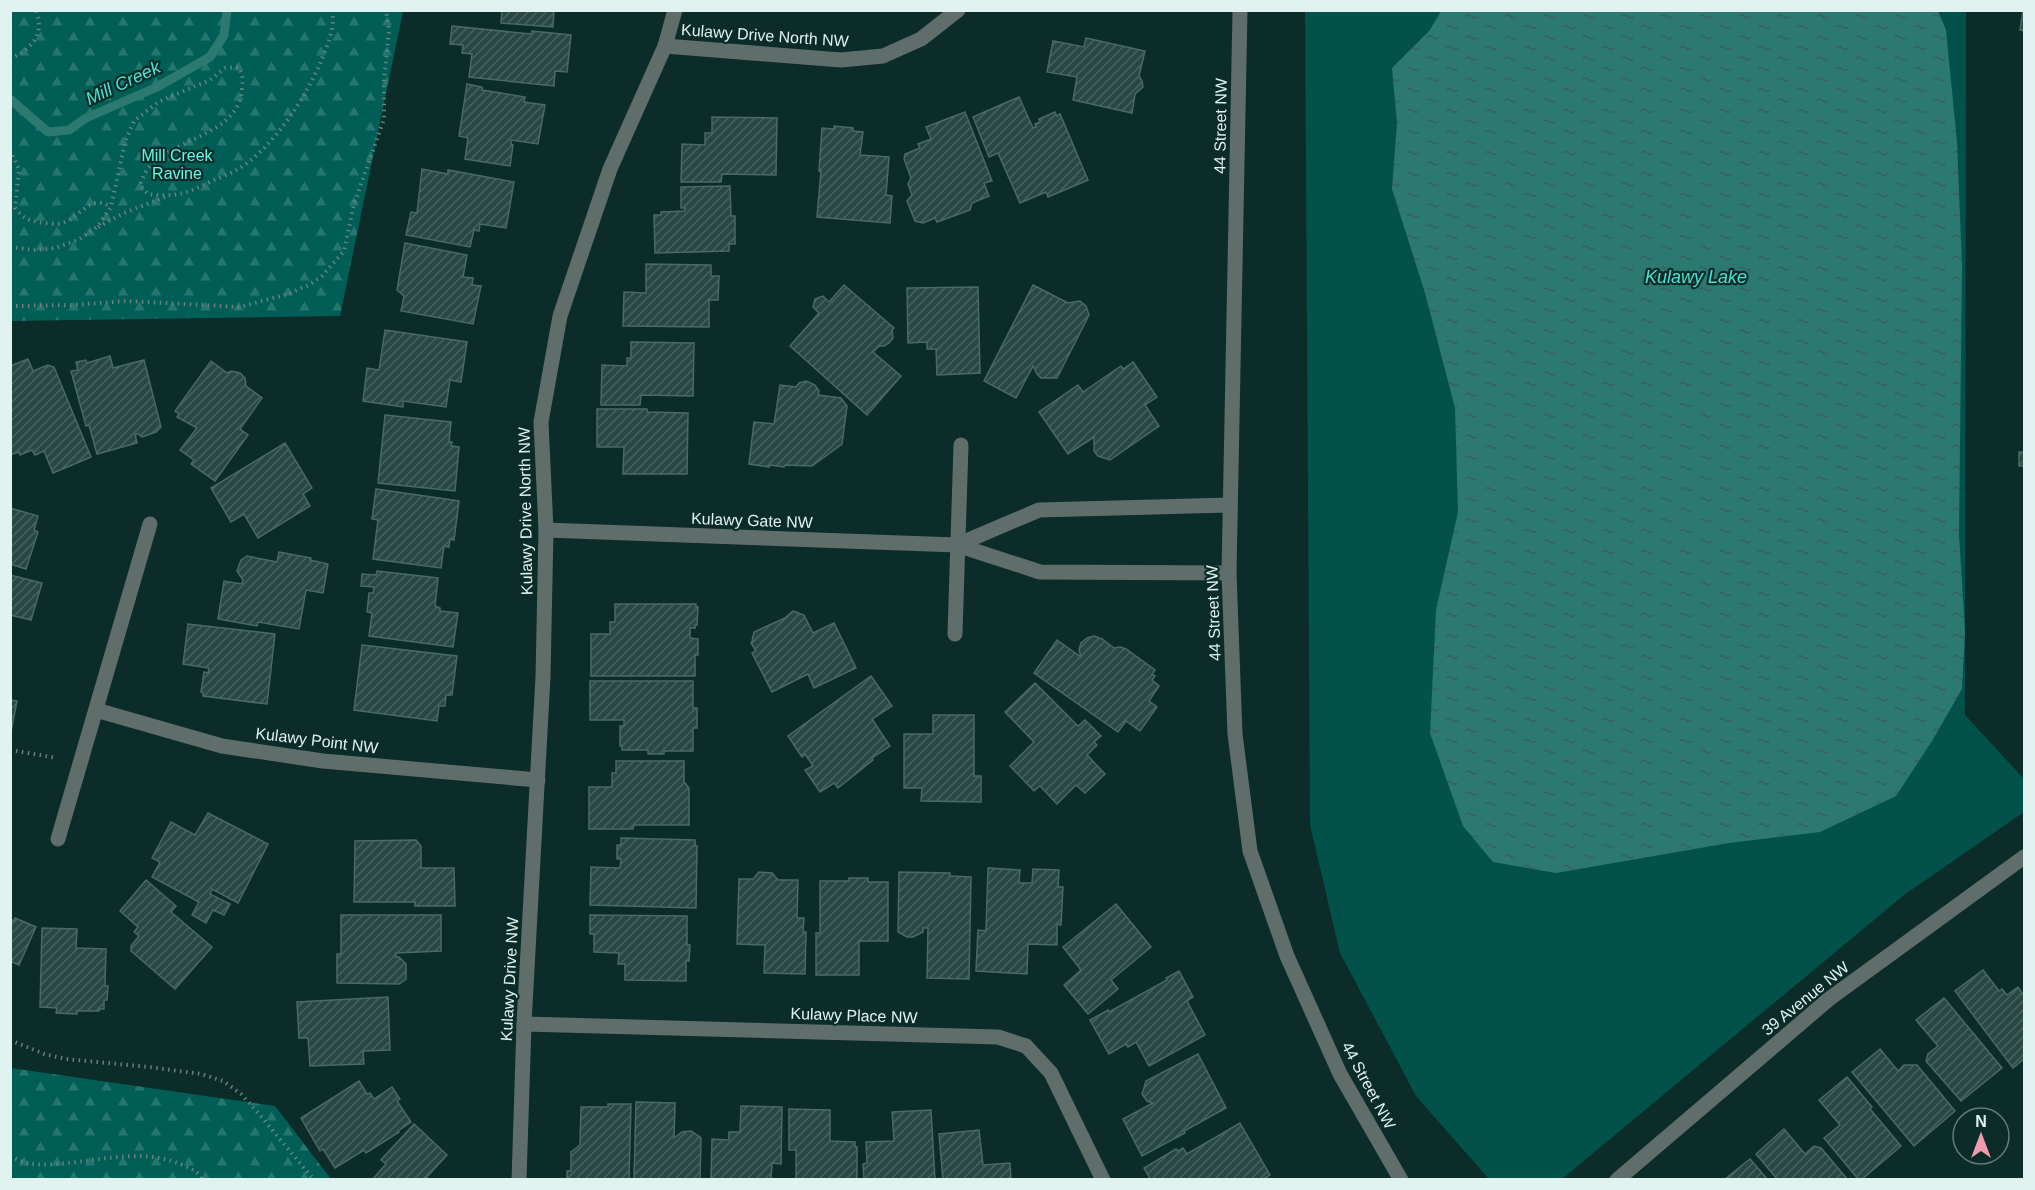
<svg xmlns="http://www.w3.org/2000/svg" width="2035" height="1190" viewBox="0 0 2035 1190" font-family="Helvetica,sans-serif">
<style>
.forest{fill:url(#forest-firs)}
.park{fill:#02524b}
.water{fill:url(#water-ripples)}
.lines{fill:none;stroke-linecap:round;stroke-linejoin:round}
.stream{stroke:#2c7971;stroke-width:9}
.building{fill:url(#building-hatch);stroke:#496a65;stroke-width:1.5}
.path{stroke:#67827f;stroke-width:4;stroke-dasharray:1.5 4.5;stroke-linecap:butt}
.minor{stroke:#5f6d6b;stroke-width:15}
.tertiary{stroke:#5f6d6b;stroke-width:15}
.labels{text-anchor:middle;stroke-width:4.5;stroke-linejoin:round;paint-order:stroke}
.street-label{font-size:16px;fill:#e1f3f0;stroke:#0b2c29}
.park-label{font-size:16px;fill:#66f5e5;stroke:#0b2c29}
.water-label{font-size:18px;font-style:italic;fill:#4ee1d1;stroke:#0b2c29}
</style>
<defs>
<pattern id="forest-firs" width="22" height="20" patternUnits="userSpaceOnUse" patternTransform="scale(1.5)"><rect width="22" height="20" fill="#005e56"/><path d="M5 1l3.5 6h-7zM16 11l3.5 6h-7z" fill="#25766f"/></pattern>
<pattern id="water-ripples" width="26" height="14" patternUnits="userSpaceOnUse" patternTransform="scale(1.5)"><rect width="26" height="14" fill="#2c7971"/><path d="M2 4q2-2 4 0t4 0M15 11q2-2 4 0t4 0" fill="none" stroke="#395f5a"/></pattern>
<pattern id="building-hatch" width="6" height="6" patternUnits="userSpaceOnUse" patternTransform="scale(1.5)"><rect width="6" height="6" fill="#284844"/><path d="M-1 1l2-2M0 6l6-6M5 7l2-2" fill="none" stroke="#47635f"/></pattern>
</defs>
<rect width="100%" height="100%" fill="#0b2c29"/>
<!-- forest -->
<g class="forest">
<path d="M 10,11 L 403,11 L 340,316 L 11,321 Z"/>
<path d="M 11,1068 L 275,1106 L 331,1179 L 11,1179 Z"/>
</g>
<!-- park -->
<path class="park" d="M 1305,11 L 1966,11 L 1965,715 L 2024,779 L 2024,812 L 1904,895 L 1562,1179 L 1489,1179 L 1416,1096 L 1340,953 L 1310,825 Z"/>
<!-- water -->
<path class="water" d="M 1441,11 L 1938,11 L 1946,30 L 1957,142 L 1962,265 L 1959,534 L 1965,632 L 1962,689 L 1932,741 L 1896,796 L 1820,832 L 1729,843 L 1556,873 L 1493,862 L 1463,826 L 1430,733 L 1436,610 L 1458,512 L 1455,408 L 1425,293 L 1392,189 L 1397,123 L 1392,68 L 1430,30 Z"/>
<g class="lines">
<!-- stream -->
<path class="stream" d="M 10,99 L 48,132 L 69,130 L 86,118 L 157,87 L 210,57 L 224,35 L 227,10"/>
</g>
<!-- building -->
<g class="building">
<path d="M 502,10 L 554,10 L 553,27 L 501,23 Z"/>
<path d="M 2023,10 L 2024,10 L 2024,31 L 2020,30 Z"/>
<path d="M 452,26 L 531,34 L 532,31 L 571,35 L 567,72 L 555,71 L 554,86 L 469,77 L 472,54 L 462,53 L 463,45 L 450,44 Z"/>
<path d="M 1086,38 L 1145,51 L 1139,76 L 1142,81 L 1143,87 L 1135,94 L 1132,113 L 1073,100 L 1077,77 L 1047,72 L 1053,41 L 1084,47 Z"/>
<path d="M 467,84 L 482,87 L 482,90 L 525,97 L 524,102 L 545,105 L 538,144 L 511,140 L 511,144 L 513,145 L 510,166 L 465,159 L 468,138 L 459,136 Z"/>
<path d="M 1019,97 L 1033,128 L 1036,127 L 1035,124 L 1040,122 L 1039,119 L 1055,112 L 1057,116 L 1060,114 L 1088,180 L 1048,197 L 1046,192 L 1020,203 L 998,153 L 989,157 L 973,117 Z"/>
<path d="M 965,112 L 992,181 L 984,183 L 989,196 L 972,203 L 970,210 L 937,222 L 935,218 L 923,223 L 915,221 L 907,201 L 912,195 L 908,184 L 911,178 L 904,159 L 905,154 L 920,148 L 918,144 L 931,139 L 926,127 Z"/>
<path d="M 712,117 L 777,118 L 776,175 L 722,174 L 721,182 L 681,182 L 682,144 L 705,145 L 705,133 L 712,133 Z"/>
<path d="M 834,126 L 853,128 L 853,131 L 863,132 L 860,155 L 889,157 L 886,195 L 892,196 L 890,223 L 817,217 L 821,171 L 819,171 L 822,128 L 834,129 Z"/>
<path d="M 422,169 L 448,174 L 448,170 L 514,182 L 506,228 L 480,224 L 479,231 L 474,230 L 470,247 L 406,235 L 411,212 L 417,213 Z"/>
<path d="M 730,186 L 731,216 L 735,216 L 735,244 L 729,244 L 729,251 L 655,253 L 654,215 L 661,215 L 661,212 L 685,211 L 685,208 L 681,208 L 681,187 Z"/>
<path d="M 405,243 L 467,255 L 463,277 L 473,278 L 472,285 L 481,286 L 473,324 L 401,311 L 404,296 L 397,290 Z"/>
<path d="M 646,264 L 711,265 L 711,276 L 719,276 L 718,300 L 709,300 L 709,327 L 623,326 L 624,292 L 646,293 Z"/>
<path d="M 844,285 L 894,328 L 892,330 L 893,338 L 889,343 L 884,346 L 879,346 L 873,352 L 901,376 L 867,415 L 790,346 L 819,313 L 813,307 L 815,299 L 823,296 L 829,302 Z"/>
<path d="M 1033,285 L 1068,303 L 1080,301 L 1086,306 L 1089,315 L 1057,378 L 1041,378 L 1037,374 L 1033,366 L 1016,398 L 984,381 Z"/>
<path d="M 978,287 L 980,373 L 937,375 L 936,349 L 927,349 L 927,342 L 908,343 L 907,288 Z"/>
<path d="M 385,330 L 467,342 L 461,382 L 450,380 L 446,407 L 403,401 L 403,407 L 363,401 L 367,368 L 379,370 Z"/>
<path d="M 631,342 L 694,343 L 693,396 L 641,395 L 640,405 L 601,405 L 602,365 L 627,366 L 627,358 L 631,358 Z"/>
<path d="M 110,356 L 113,368 L 144,360 L 161,427 L 156,432 L 142,437 L 138,434 L 135,434 L 137,443 L 97,454 L 89,425 L 86,426 L 71,371 L 78,370 L 76,362 L 86,360 L 87,363 Z"/>
<path d="M 28,359 L 33,371 L 48,365 L 54,367 L 91,457 L 53,473 L 44,451 L 35,455 L 32,450 L 20,455 L 19,452 L 10,455 L 10,366 Z"/>
<path d="M 211,361 L 227,373 L 231,371 L 240,373 L 245,378 L 246,386 L 262,398 L 240,429 L 248,435 L 215,481 L 191,464 L 194,460 L 180,450 L 197,428 L 177,417 L 179,414 L 175,411 Z"/>
<path d="M 1133,362 L 1157,397 L 1145,405 L 1159,426 L 1110,460 L 1098,456 L 1094,451 L 1094,437 L 1068,454 L 1039,412 L 1078,385 L 1083,392 L 1121,366 L 1123,369 Z"/>
<path d="M 806,381 L 815,385 L 819,391 L 818,395 L 841,398 L 847,406 L 842,444 L 812,466 L 785,465 L 784,467 L 770,465 L 769,467 L 749,464 L 754,422 L 774,424 L 780,385 L 796,387 L 799,383 Z"/>
<path d="M 597,409 L 647,409 L 647,412 L 688,413 L 687,474 L 623,474 L 624,447 L 597,447 Z"/>
<path d="M 385,415 L 451,422 L 449,442 L 452,442 L 451,446 L 459,447 L 455,491 L 378,483 Z"/>
<path d="M 285,443 L 312,488 L 303,494 L 310,506 L 258,538 L 244,514 L 231,522 L 211,488 Z"/>
<rect x="2019" y="452" width="5" height="14"/>
<path d="M 376,489 L 459,501 L 454,540 L 450,539 L 449,547 L 444,546 L 441,568 L 373,559 L 378,520 L 372,519 Z"/>
<path d="M 10,508 L 38,516 L 34,530 L 38,532 L 26,569 L 10,564 Z"/>
<path d="M 279,552 L 311,558 L 310,560 L 328,564 L 323,593 L 306,590 L 299,629 L 258,622 L 257,626 L 218,619 L 224,581 L 242,584 L 243,580 L 237,571 L 241,560 L 247,556 L 277,562 Z"/>
<path d="M 377,571 L 438,578 L 435,606 L 440,608 L 440,611 L 458,613 L 453,647 L 369,636 L 372,613 L 367,612 L 369,593 L 373,593 L 374,587 L 361,586 L 362,574 L 376,575 Z"/>
<path d="M 10,575 L 42,583 L 31,620 L 10,615 Z"/>
<path d="M 615,604 L 696,604 L 696,607 L 698,607 L 697,625 L 695,625 L 695,628 L 690,628 L 690,638 L 698,639 L 698,655 L 695,655 L 695,676 L 591,676 L 591,634 L 610,634 L 610,622 L 615,622 Z"/>
<path d="M 793,611 L 804,615 L 813,633 L 834,623 L 856,668 L 814,688 L 808,674 L 772,692 L 752,653 L 756,651 L 751,643 L 754,641 L 752,641 L 754,632 L 785,618 Z"/>
<path d="M 188,624 L 275,634 L 267,704 L 203,696 L 203,692 L 201,692 L 204,672 L 208,673 L 209,668 L 183,664 Z"/>
<path d="M 1094,636 L 1102,639 L 1114,648 L 1120,647 L 1126,649 L 1155,670 L 1152,674 L 1155,676 L 1152,680 L 1159,686 L 1149,701 L 1157,707 L 1140,731 L 1126,721 L 1118,732 L 1034,673 L 1057,640 L 1081,657 L 1079,650 L 1081,643 L 1087,638 Z"/>
<path d="M 362,645 L 457,656 L 452,695 L 446,695 L 445,706 L 439,706 L 437,721 L 354,710 Z"/>
<path d="M 871,676 L 892,706 L 872,719 L 890,746 L 872,758 L 873,760 L 838,788 L 834,783 L 820,792 L 805,770 L 813,766 L 805,754 L 802,757 L 788,736 Z"/>
<path d="M 590,681 L 693,681 L 693,708 L 697,708 L 697,728 L 693,728 L 693,751 L 664,751 L 664,754 L 648,754 L 648,750 L 622,750 L 622,746 L 620,746 L 620,726 L 624,726 L 624,720 L 590,720 Z"/>
<path d="M 1035,683 L 1078,726 L 1085,720 L 1101,736 L 1094,742 L 1097,745 L 1087,755 L 1105,774 L 1085,793 L 1076,785 L 1057,804 L 1040,786 L 1034,791 L 1010,766 L 1034,742 L 1005,712 Z"/>
<path d="M 10,700 L 17,701 L 10,737 Z"/>
<path d="M 933,715 L 974,715 L 974,776 L 981,776 L 981,802 L 921,801 L 922,788 L 904,788 L 904,734 L 933,734 Z"/>
<path d="M 616,761 L 684,761 L 684,782 L 689,788 L 689,825 L 634,825 L 633,829 L 589,829 L 589,787 L 612,787 L 612,773 L 616,773 Z"/>
<path d="M 208,813 L 268,844 L 238,903 L 212,889 L 210,894 L 230,904 L 224,915 L 213,910 L 206,923 L 192,915 L 199,902 L 152,877 L 160,862 L 152,858 L 171,822 L 195,835 Z"/>
<path d="M 621,838 L 695,840 L 695,846 L 697,846 L 696,908 L 590,905 L 591,867 L 620,868 L 621,859 L 617,859 L 617,845 L 621,845 Z"/>
<path d="M 416,840 L 421,846 L 421,868 L 454,868 L 455,906 L 415,906 L 415,902 L 354,902 L 355,841 Z"/>
<path d="M 988,868 L 1020,870 L 1019,883 L 1032,883 L 1033,869 L 1059,870 L 1058,887 L 1063,887 L 1061,925 L 1057,924 L 1057,945 L 1028,944 L 1027,974 L 976,971 L 978,930 L 986,931 Z"/>
<path d="M 759,872 L 772,873 L 778,880 L 798,880 L 797,918 L 804,918 L 803,932 L 806,932 L 805,974 L 764,973 L 765,945 L 737,944 L 739,879 L 753,879 Z"/>
<path d="M 899,872 L 950,873 L 950,876 L 971,877 L 969,979 L 927,978 L 928,928 L 923,928 L 923,932 L 913,937 L 907,937 L 898,932 Z"/>
<path d="M 849,878 L 868,878 L 868,882 L 888,882 L 888,941 L 859,941 L 859,975 L 816,975 L 816,933 L 820,933 L 820,881 L 849,881 Z"/>
<path d="M 146,880 L 176,906 L 171,912 L 212,947 L 175,989 L 131,951 L 131,946 L 139,936 L 134,932 L 138,927 L 120,911 Z"/>
<path d="M 1116,904 L 1151,947 L 1111,980 L 1118,989 L 1088,1014 L 1064,985 L 1081,970 L 1063,947 Z"/>
<path d="M 341,915 L 441,915 L 441,951 L 396,953 L 396,957 L 399,957 L 406,964 L 406,979 L 399,984 L 337,983 L 337,954 L 341,954 Z"/>
<path d="M 590,915 L 687,916 L 687,945 L 690,945 L 689,961 L 686,961 L 686,981 L 625,980 L 625,964 L 618,964 L 619,953 L 594,952 L 594,934 L 590,934 Z"/>
<path d="M 15,918 L 36,927 L 19,965 L 10,961 L 10,919 L 14,921 Z"/>
<path d="M 42,928 L 77,929 L 76,948 L 106,949 L 105,986 L 108,986 L 107,1000 L 104,1000 L 104,1009 L 99,1009 L 99,1011 L 77,1011 L 77,1014 L 56,1013 L 57,1008 L 40,1007 Z"/>
<path d="M 1983,970 L 1999,991 L 2002,989 L 2007,995 L 2018,987 L 2024,996 L 2024,1059 L 2013,1068 L 1955,991 Z"/>
<path d="M 1179,971 L 1193,997 L 1187,1001 L 1205,1035 L 1149,1066 L 1136,1042 L 1128,1047 L 1126,1044 L 1109,1054 L 1090,1020 L 1108,1010 L 1109,1012 L 1167,980 L 1166,978 Z"/>
<path d="M 388,997 L 390,1050 L 363,1051 L 364,1064 L 310,1066 L 308,1038 L 299,1038 L 297,1002 Z"/>
<path d="M 1944,998 L 2002,1068 L 1961,1101 L 1926,1061 L 1928,1054 L 1938,1046 L 1916,1020 Z"/>
<path d="M 1880,1049 L 1898,1071 L 1904,1065 L 1917,1065 L 1955,1111 L 1914,1146 L 1852,1072 Z"/>
<path d="M 1198,1054 L 1226,1108 L 1184,1131 L 1185,1133 L 1142,1156 L 1123,1119 L 1153,1103 L 1147,1101 L 1142,1094 L 1146,1081 Z"/>
<path d="M 1847,1077 L 1872,1107 L 1870,1109 L 1901,1146 L 1861,1180 L 1859,1180 L 1824,1138 L 1840,1125 L 1819,1100 Z"/>
<path d="M 359,1081 L 367,1094 L 370,1093 L 374,1099 L 392,1087 L 400,1099 L 397,1101 L 411,1122 L 398,1131 L 399,1132 L 366,1153 L 364,1150 L 335,1168 L 323,1149 L 320,1151 L 301,1118 Z"/>
<path d="M 636,1102 L 675,1103 L 674,1138 L 682,1132 L 691,1131 L 701,1138 L 700,1180 L 634,1180 Z"/>
<path d="M 608,1104 L 631,1104 L 629,1180 L 567,1180 L 567,1171 L 571,1171 L 571,1152 L 580,1145 L 581,1107 L 608,1107 Z"/>
<path d="M 741,1106 L 782,1107 L 781,1164 L 772,1163 L 771,1180 L 711,1180 L 712,1139 L 729,1140 L 729,1132 L 740,1132 Z"/>
<path d="M 789,1109 L 830,1110 L 830,1141 L 855,1142 L 855,1147 L 857,1147 L 857,1180 L 796,1180 L 796,1150 L 789,1150 Z"/>
<path d="M 931,1110 L 935,1180 L 864,1180 L 863,1164 L 867,1163 L 866,1142 L 894,1141 L 892,1112 Z"/>
<path d="M 1240,1123 L 1270,1175 L 1262,1180 L 1151,1180 L 1144,1168 L 1176,1149 L 1178,1151 L 1183,1148 L 1187,1154 Z"/>
<path d="M 414,1124 L 447,1155 L 424,1180 L 372,1180 L 386,1164 L 381,1160 Z"/>
<path d="M 1784,1129 L 1805,1154 L 1814,1146 L 1821,1148 L 1848,1180 L 1778,1180 L 1756,1154 Z"/>
<path d="M 979,1130 L 983,1165 L 1010,1163 L 1011,1180 L 943,1180 L 939,1134 Z"/>
<path d="M 1750,1159 L 1768,1180 L 1726,1180 L 1725,1179 Z"/>
</g>
<g class="lines">
<!-- path -->
<g class="path">
<path d="M 10,59 C 32,48 45,36 36,10"/>
<path d="M 10,150 L 19,169 L 15,208 C 24,218 25,219 38,222 C 45,223 54,225 62,223 C 80,218 90,193 111,207"/>
<path d="M 98,227 L 124,213 L 165,197"/>
<path d="M 10,247 L 33,250 L 55,248 L 78,240 L 97,227 L 111,207 L 125,142 L 134,121 L 158,102 L 210,80 L 225,68 L 238,67 C 243,75 243,79 242,89 C 239,132 182,138 155,161 C 148,167 143,176 140,185 L 148,194 C 173,198 188,193 210,182 C 218,178 227,175 235,171 C 272,150 303,101 320,64 C 326,48 336,28 332,10"/>
<path d="M 10,306 L 72,305 L 126,301 L 240,307 L 288,294 L 309,285 L 322,276 L 344,251 L 354,204 L 384,119 L 384,80 L 389,31 L 386,10"/>
<path d="M 10,750 L 57,758"/>
<path d="M 10,1040 L 44,1054 L 66,1059 L 149,1067 L 201,1074 L 223,1081 L 241,1094 L 259,1114 L 314,1180"/>
<path d="M 10,1156 C 17,1159 25,1164 32,1164 C 83,1168 136,1143 185,1166 C 193,1170 198,1171 202,1180"/>
</g>
<!-- minor -->
<g class="minor">
<path d="M 665,46 L 841,60 L 883,56 L 921,39 L 958,10"/>
<path d="M 546,530 L 957,545 L 1040,572 L 1229,573"/>
<path d="M 957,545 L 1039,510 L 1230,505"/>
<path d="M 955,634 L 961,445"/>
<path d="M 96,710 L 222,746 L 323,761 L 538,780"/>
<path d="M 58,839 L 150,524"/>
<path d="M 524,1024 L 998,1037 L 1026,1046 L 1051,1073 L 1103,1180"/>
<path d="M 519,1180 L 524,1024 L 543,677 L 546,530 L 541,422 L 560,316 L 610,169 L 665,46 L 675,10"/>
<path d="M 1617,1180 L 1829,999 L 2024,857"/>
</g>
<!-- tertiary -->
<path class="tertiary" d="M 1240,10 L 1229,573 L 1235,734 L 1250,851 L 1287,956 L 1340,1074 L 1401,1180"/>
</g>
<g class="labels">
<!-- street labels -->
<g class="street-label">
<text transform="translate(765 35) rotate(4)" y="6">Kulawy Drive North NW</text>
<text transform="translate(1220 126) rotate(-89)" y="6">44 Street NW</text>
<text transform="translate(525 511) rotate(-91)" y="6">Kulawy Drive North NW</text>
<text transform="translate(752 520) rotate(2)" y="6">Kulawy Gate NW</text>
<text transform="translate(1213 613) rotate(-92)" y="6">44 Street NW</text>
<text transform="translate(317 740) rotate(7)" y="6">Kulawy Point NW</text>
<text transform="translate(509 979) rotate(-87)" y="6">Kulawy Drive NW</text>
<text transform="translate(1805 998) rotate(-39)" y="6">39 Avenue NW</text>
<text transform="translate(854 1015) rotate(2)" y="6">Kulawy Place NW</text>
<text transform="translate(1369 1085) rotate(62)" y="6">44 Street NW</text>
</g>
<!-- park labels -->
<g class="park-label">
<text x="177" y="161">Mill Creek<tspan x="177" dy="18">Ravine</tspan></text>
</g>
<!-- water labels -->
<g class="water-label">
<text transform="translate(123 83) rotate(-25)" y="6">Mill Creek</text>
<text x="1696" y="283">Kulawy Lake</text>
</g>
</g>
<!-- border -->
<rect width="2035" height="1190" fill="none" stroke="#e1f3f0" stroke-width="24"/>
<!-- north arrow -->
<g transform="translate(1981 1136)"><circle r="28" fill="#0b2c29" stroke="#617c79" stroke-width="1.5"/>
<path d="M0-4.5L10 22L0 15L-10 22Z" fill="#f29aae"/>
<text y="-9" font-size="16" font-weight="bold" text-anchor="middle" fill="#e1f3f0">N</text>
</g>
</svg>
